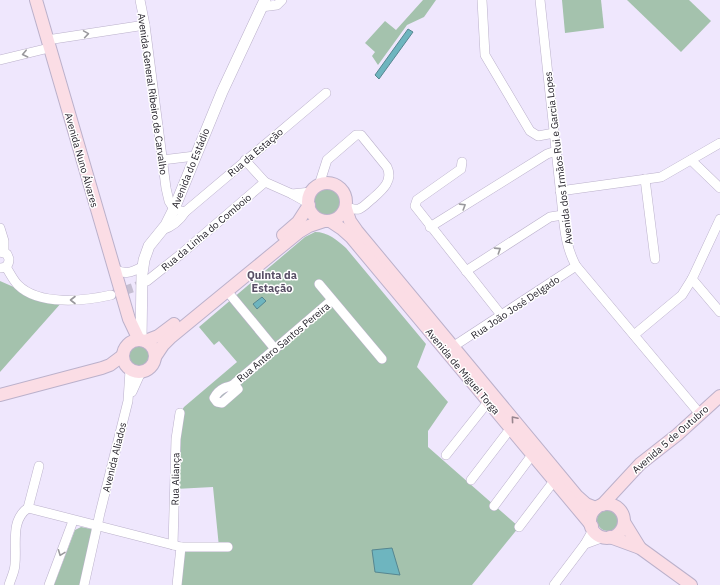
<svg xmlns="http://www.w3.org/2000/svg" width="720" height="585" viewBox="0 0 720 585" font-family="'IBM Plex Sans',sans-serif">
<style>
.green{fill:#a4c2ad}
.water{fill:#6eb5bf;stroke:#568690}
.lines{fill:none;stroke-linecap:round;stroke-linejoin:round}
.minor-tunnel{stroke:#c5bed1;stroke-width:9;stroke-dasharray:9 4.5;stroke-linecap:butt}
.minor-casing{stroke:#bbb1cb;stroke-width:10}
.tertiary-casing{stroke:#bbb1cb;stroke-width:12}
.secondary-casing{stroke:#bbb1cb;stroke-width:14}
.minor{stroke:#fff;stroke-width:9}
.tertiary{stroke:#fff;stroke-width:11}
.secondary{stroke:#fbdde5;stroke-width:12}
.oneway{stroke:#99989c}
.oneway2{stroke:#97858e}
.labels{text-anchor:middle;stroke-width:3;stroke-linejoin:round;paint-order:stroke}
.street-label{font-size:10px;fill:#1d1a23;stroke:#fff}
.neighbourhood-label{font-size:11px;font-weight:bold;fill:#584f65;stroke:#fff}
</style>
<rect width="100%" height="100%" fill="#efe7fd"/>
<!-- green -->
<g class="green">
<path d="M 423,0 L 436,0 L 424,17 L 407,25 L 378,65 L 372,56 L 375,52 L 365,43 L 385,21 L 396,30 Z"/>
<path d="M 562,0 L 601,0 L 604,28 L 565,33 Z"/>
<path d="M 627,0 L 689,0 L 711,21 L 681,52 Z"/>
<path d="M 325,188 C 355,187 339,228 319,213 C 309,205 315,192 325,188 Z"/>
<path d="M 315,232 C 328,232 337,240 346,248 L 426,344 L 417,367 L 448,402 L 428,431 L 428,447 L 519,527 L 472,585 L 177,585 L 180,551 L 219,547 L 213,487 L 175,489 L 180,413 L 184,407 L 237,362 L 219,341 L 214,345 L 199,327 L 305,237 Z"/>
<path d="M 0,281 L 41,299 L 62,302 L 0,372 Z"/>
<circle cx="139" cy="356" r="10"/>
<circle cx="608" cy="520" r="11"/>
<path d="M 81,527 L 91,529 L 93,535 L 82,585 L 54,585 L 75,530 Z"/>
</g>
<!-- water -->
<g class="water">
<path d="M 408,29 L 413,32 L 379,79 L 375,75 Z"/>
<path d="M 262,297 L 266,301 L 257,309 L 253,304 Z"/>
<path d="M 392,548 L 400,575 L 375,572 L 372,550 Z"/>
</g>
<g class="lines">
<!-- minor-tunnel -->
<path class="minor-tunnel" d="M 111,295 L 135,287 L 147,281"/>
<!-- minor casing -->
<g class="minor-casing">
<g id="minor">
<path d="M 140,0 L 145,25 L 166,188 L 169,201 L 174,209 L 185,212"/>
<path d="M 482,0 L 485,55 L 530,131 L 538,136 L 554,133"/>
<path d="M 540,0 L 563,215 C 565,234 567,249 576,266 L 700,414"/>
<path d="M 261,7 L 277,5 L 282,0"/>
<path d="M 47,40 L 145,25"/>
<path d="M 0,60 L 49,48"/>
<path d="M 162,160 L 195,156"/>
<path d="M 245,160 L 265,182 L 292,194 L 308,203"/>
<path d="M 691,160 L 720,188"/>
<path d="M 462,162 L 461,169 L 417,200 L 415,206 L 502,316"/>
<path d="M 645,179 L 655,259"/>
<path d="M 319,185 L 327,160 L 356,135 L 361,135 L 387,167 C 394,181 381,191 372,199 C 368,202 364,207 359,209 C 354,210 351,208 346,207"/>
<path d="M 560,191 L 661,177 L 720,143"/>
<path d="M 292,194 L 311,192"/>
<path d="M 430,227 L 547,154 L 556,151"/>
<path d="M 0,228 L 4,241 L 4,252"/>
<path d="M 162,230 C 171,227 180,220 185,212 L 326,93"/>
<path d="M 0,252 L 7,254 L 9,259 C 9,265 6,268 0,268"/>
<path d="M 6,267 C 10,273 13,280 18,285 C 39,306 85,301 111,295"/>
<path d="M 114,268 C 124,276 132,272 142,267"/>
<path d="M 466,271 L 550,217 L 563,215"/>
<path d="M 692,279 L 720,312"/>
<path d="M 147,281 L 181,254 L 265,182"/>
<path d="M 319,284 L 382,359"/>
<path d="M 227,291 L 275,349"/>
<path d="M 634,335 L 682,295 L 692,279 L 720,219"/>
<path d="M 454,346 L 576,266"/>
<path d="M 234,384 L 238,389 L 222,403 L 217,402 L 214,398 C 216,394 220,390 224,388 C 228,386 230,387 234,384 L 332,300"/>
<path d="M 132,392 L 141,372"/>
<path d="M 446,455 L 488,402"/>
<path d="M 471,480 L 510,429"/>
<path d="M 494,506 L 532,455"/>
<path d="M 28,508 L 181,547 L 228,547"/>
<path d="M 28,508 L 39,466"/>
<path d="M 519,527 L 554,481"/>
<path d="M 585,544 L 604,537"/>
<path d="M 173,545 L 176,439 L 180,413"/>
<path d="M 9,585 C 11,578 15,571 15,564 C 17,545 10,520 28,508"/>
<path d="M 49,585 L 73,521"/>
<path d="M 84,585 L 100,513 L 128,401 L 130,370"/>
<path d="M 177,585 L 181,547"/>
<path d="M 554,585 L 585,544 L 593,530"/>
</g>
</g>
<!-- tertiary casing -->
<g class="tertiary-casing">
<path id="tertiary" d="M 141,340 L 142,274 L 144,260 L 149,246 L 166,225 L 174,209 L 222,92 L 265,0"/>
</g>
<!-- secondary casing -->
<g class="secondary-casing">
<g id="secondary">
<path d="M 36,0 L 129,319 L 139,340"/>
<circle cx="327" cy="202" r="19"/>
<path d="M 346,209 L 350,221 L 357,231 L 577,496 L 586,504 L 596,508"/>
<path d="M 330,221 L 342,229 L 351,237 L 592,526"/>
<path d="M 283,235 L 298,222 L 309,205"/>
<circle cx="139" cy="356" r="16"/>
<path d="M 145,341 L 158,336 L 174,324"/>
<path d="M 155,357 L 163,345 L 171,337 L 299,232 L 309,226 L 324,221"/>
<path d="M 0,395 L 102,368 L 110,365 L 122,356"/>
<circle cx="607" cy="521" r="17"/>
<path d="M 602,505 L 640,464 L 677,435 L 720,396"/>
<path d="M 624,522 L 640,548"/>
<path d="M 610,537 L 640,548 L 691,585"/>
</g>
</g>
<!-- minor -->
<use href="#minor" class="minor"/>
<!-- tertiary -->
<use href="#tertiary" class="tertiary"/>
<!-- secondary -->
<use href="#secondary" class="secondary"/>
</g>
<!-- one-way arrows -->
<defs><path id="oneway-chevron" d="M-2-3.5L2.5 0L-2 3.5" fill="none" stroke-width="1.6" stroke-linecap="round" stroke-linejoin="round"/></defs>
<g class="oneway">
<use href="#oneway-chevron" transform="translate(86 34) rotate(-9)"/>
<use href="#oneway-chevron" transform="translate(25 54) rotate(167)"/>
<use href="#oneway-chevron" transform="translate(463 206) rotate(-32)"/>
<use href="#oneway-chevron" transform="translate(498 250) rotate(-33)"/>
<use href="#oneway-chevron" transform="translate(73 300) rotate(180)"/>
<use href="#oneway-chevron" transform="translate(61 553) rotate(111)"/>
</g>
<use class="oneway2" href="#oneway-chevron" transform="translate(514 419) rotate(-130)"/>
<g class="labels">
<!-- street labels -->
<g class="street-label">
<text transform="translate(153 94) rotate(82)" y="4">Avenida General Ribeiro de Carvalho</text>
<text transform="translate(255 152) rotate(-40)" y="4">Rua da Estação</text>
<text transform="translate(558 158) rotate(-97)" y="4">Avenida dos Irmãos Rui e Garcia Lopes</text>
<text transform="translate(82 160) rotate(74)" y="4">Avenida Nuno Álvares</text>
<text transform="translate(190 168) rotate(-68)" y="4">Avenida do Estádio</text>
<text transform="translate(206 232) rotate(-40)" y="4">Rua da Linha do Comboio</text>
<text transform="translate(515 307) rotate(-34)" y="4">Rua João José Delgado</text>
<text transform="translate(283 342) rotate(-40)" y="4">Rua Antero Santos Pereira</text>
<text transform="translate(463 371) rotate(50)" y="4">Avenida de Miguel Torga</text>
<text transform="translate(670 439) rotate(-41)" y="4">Avenida 5 de Outubro</text>
<text transform="translate(114 457) rotate(-76)" y="4">Avenida Aliados</text>
<text transform="translate(175 479) rotate(-89)" y="4">Rua Aliança</text>
</g>
<!-- neighbourhood labels -->
<g class="neighbourhood-label">
<text x="272" y="279">Quinta da<tspan x="272" dy="13">Estação</tspan></text>
</g>
</g>
</svg>
